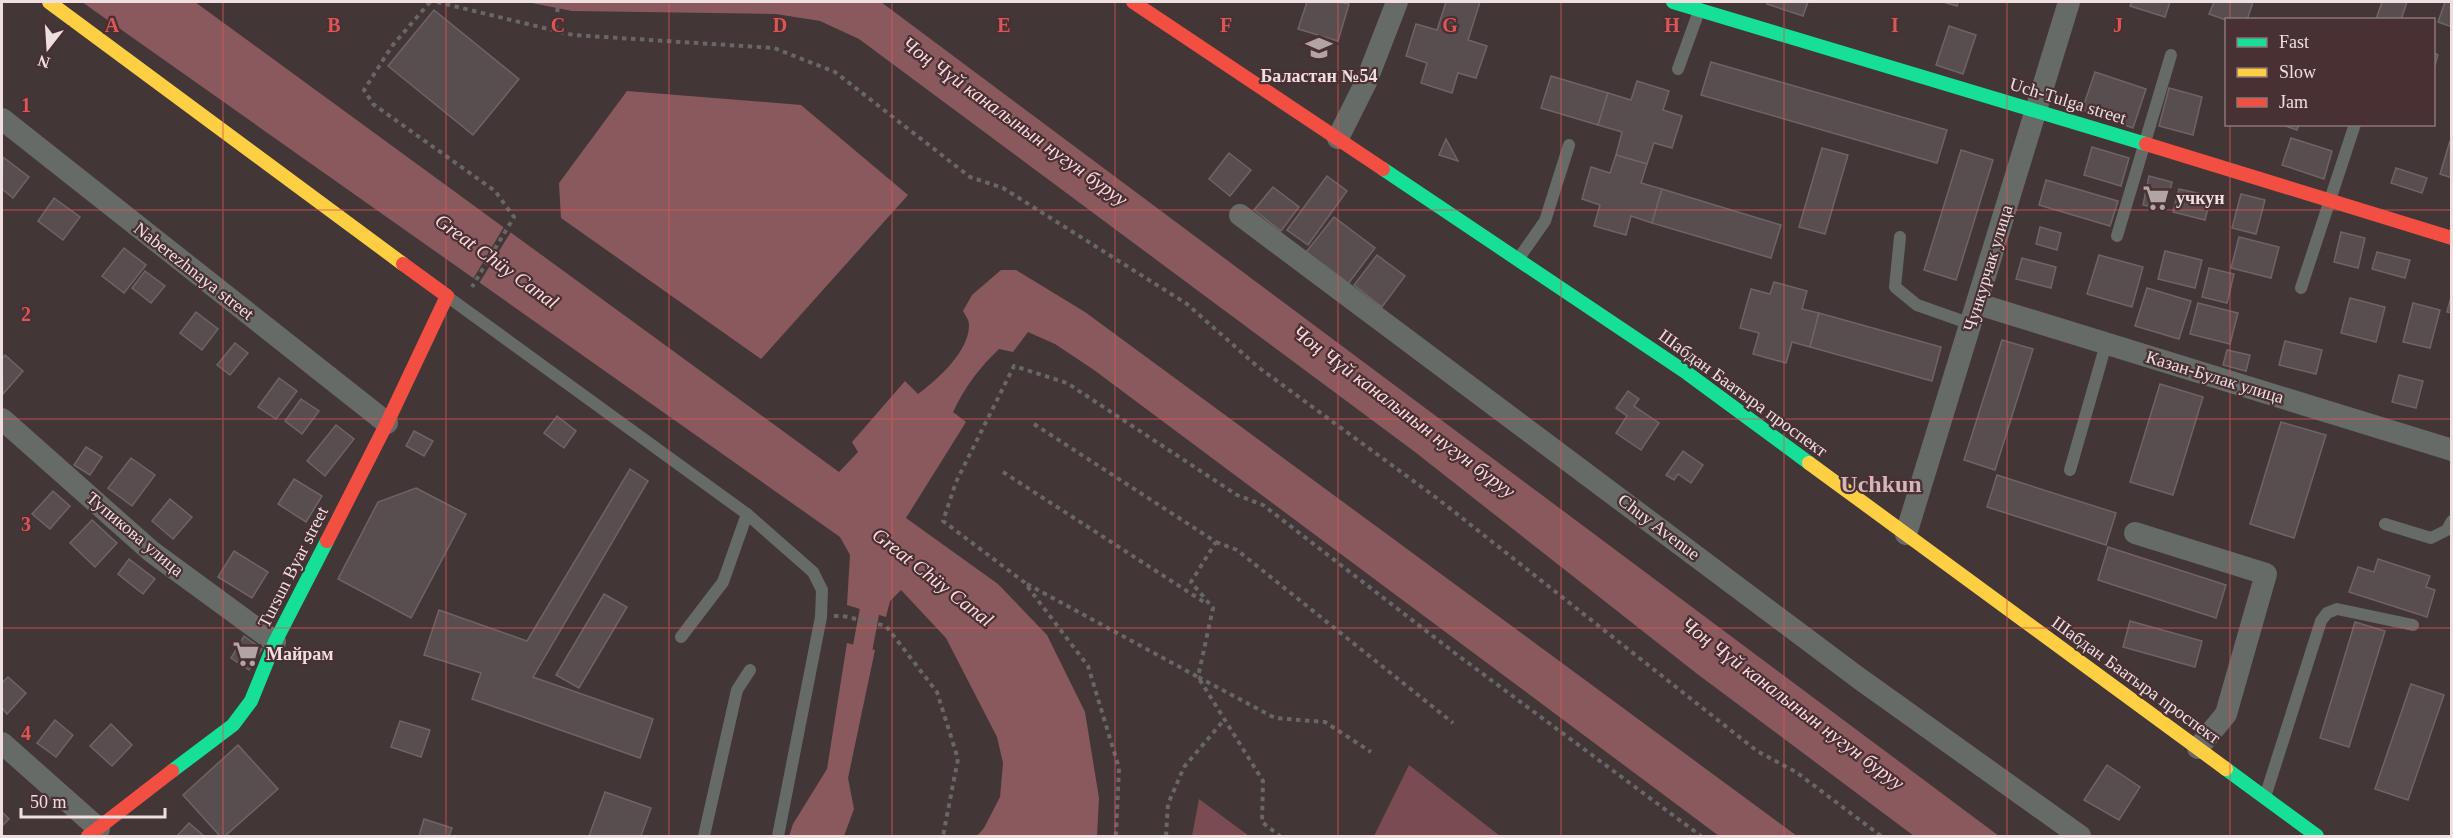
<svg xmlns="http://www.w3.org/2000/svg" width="2453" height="838" viewBox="0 0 2453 838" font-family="'Times New Roman',serif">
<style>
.forest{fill:#7a4c51}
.water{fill:#8a595e}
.pier{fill:#423637}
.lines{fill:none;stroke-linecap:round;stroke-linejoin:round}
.canal{stroke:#8a595e;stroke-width:20}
.building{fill:#584e4f;stroke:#6f6465;stroke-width:1.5}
.path{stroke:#676766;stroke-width:4;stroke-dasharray:4.5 4.5;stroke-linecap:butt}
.lane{stroke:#676b68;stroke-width:12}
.street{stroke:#676b68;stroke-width:22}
.fast{stroke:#16e098;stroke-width:14}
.slow{stroke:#ffcf43;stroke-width:14}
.jam{stroke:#f24e42;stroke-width:14}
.grid{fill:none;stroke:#dc5656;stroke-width:1.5;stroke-opacity:0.55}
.labels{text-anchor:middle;stroke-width:4.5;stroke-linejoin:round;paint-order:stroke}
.poi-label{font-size:18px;font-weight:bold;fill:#efdfe0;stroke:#483033;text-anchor:start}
.street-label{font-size:18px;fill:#efdfe0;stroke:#483033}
.water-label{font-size:20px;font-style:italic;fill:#fdd9dc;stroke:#483033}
.district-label{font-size:24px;font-weight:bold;fill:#d4b6b8;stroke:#483033}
.grid-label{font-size:20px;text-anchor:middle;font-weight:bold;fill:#dc5656;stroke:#483033;stroke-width:4.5;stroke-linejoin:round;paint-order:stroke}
</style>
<rect width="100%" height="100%" fill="#423637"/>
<!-- forest -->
<g class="forest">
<path d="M 1409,765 L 1500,836 L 1374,836 Z"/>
<path d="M 1199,799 L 1249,836 L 1192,836 Z"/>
</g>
<!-- water -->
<g class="water">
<path d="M 82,2 L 195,2 L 839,472 L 858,452 L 852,442 L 905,381 L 918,394 C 937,380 970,351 969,324 C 969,320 965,315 963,311 L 972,295 L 1001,270 L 1016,270 L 1085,312 L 1797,836 L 1719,836 L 1094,370 L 1055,344 L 1028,332 L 1013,352 L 999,349 C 979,368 965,387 953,412 L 966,422 L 906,518 L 998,584 L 1047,635 L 1085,712 L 1099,798 L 1097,836 L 977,836 L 984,828 L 1000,797 L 1003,763 L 997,737 L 946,638 L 901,590 L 890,601 L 886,617 L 847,605 L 850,555 L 840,537 Z"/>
<path d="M 527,2 L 881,2 L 1999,836 L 1914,836 L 1696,673 L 1415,452 L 859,39 L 820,21 L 776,14 L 572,11 Z"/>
<path d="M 627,91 L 801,105 L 908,195 L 761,359 L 561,218 L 559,183 Z"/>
<path d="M 847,643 L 875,650 L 848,778 L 854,809 L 844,836 L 789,836 L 793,824 L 827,769 Z"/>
</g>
<!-- pier -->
<path class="pier" d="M 505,225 L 512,230 L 478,285 L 472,281 Z"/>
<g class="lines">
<!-- canal -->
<path class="canal" d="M 858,673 L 874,587"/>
</g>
<!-- building -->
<g class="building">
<path d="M 1307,2 L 1338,2 L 1349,4 L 1338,41 L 1298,29 Z"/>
<path d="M 1446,2 L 1480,2 L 1468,40 L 1487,46 L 1476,78 L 1458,73 L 1452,93 L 1421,83 L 1427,63 L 1406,56 L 1416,24 L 1437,30 Z"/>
<path d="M 1768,2 L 1808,2 L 1803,16 L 1767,4 Z"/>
<path d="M 1943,2 L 1958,2 L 1957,6 Z"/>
<path d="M 2132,2 L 2170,2 L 2165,17 L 2130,6 Z"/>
<path d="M 2214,2 L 2253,2 L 2247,20 L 2226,20 L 2209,14 Z"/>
<path d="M 2382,2 L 2407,2 L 2401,20 L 2376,19 Z"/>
<path d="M 2445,2 L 2452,2 L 2452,27 L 2438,22 Z"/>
<path d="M 434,10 L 519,79 L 473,135 L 388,66 Z"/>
<path d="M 1949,26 L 1976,35 L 1963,74 L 1936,65 Z"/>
<path d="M 2434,53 L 2438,55 L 2434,68 Z"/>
<path d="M 1711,62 L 1947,130 L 1937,163 L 1701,95 Z"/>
<path d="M 2095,72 L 2146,89 L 2133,128 L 2082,110 Z"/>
<path d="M 1551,76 L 1608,93 L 1598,125 L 1541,108 Z"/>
<path d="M 1637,81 L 1669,91 L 1663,110 L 1682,116 L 1672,148 L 1654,143 L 1647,164 L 1616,155 L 1622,132 L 1598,125 L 1608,93 L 1631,100 Z"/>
<path d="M 2169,88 L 2202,97 L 2193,135 L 2159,126 Z"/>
<path d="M 2280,124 L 2299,124 L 2297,130 Z"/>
<path d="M 2291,138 L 2332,151 L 2324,179 L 2282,165 Z"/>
<path d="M 1446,139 L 1458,161 L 1439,155 Z"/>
<path d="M 2450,141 L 2452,141 L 2452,178 L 2440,174 Z"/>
<path d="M 2092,147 L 2129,158 L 2121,186 L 2084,175 Z"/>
<path d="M 1822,148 L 1848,155 L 1825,234 L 1799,227 Z"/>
<path d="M 1961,150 L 1993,160 L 1956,280 L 1924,270 Z"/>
<path d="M 1229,153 L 1251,170 L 1230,196 L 1209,179 Z"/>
<path d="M 1616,155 L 1647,164 L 1641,183 L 1662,189 L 1652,223 L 1631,216 L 1626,235 L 1594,226 L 1600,205 L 1582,199 L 1591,167 L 1610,173 Z"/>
<path d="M 3,157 L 29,177 L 13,198 L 2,189 Z"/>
<path d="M 2396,168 L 2427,178 L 2422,193 L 2391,183 Z"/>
<path d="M 1327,176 L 1347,191 L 1308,245 L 1287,230 Z"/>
<path d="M 2149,176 L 2172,182 L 2165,210 L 2143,205 Z"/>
<path d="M 2046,180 L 2118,201 L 2110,226 L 2039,205 Z"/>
<path d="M 1273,187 L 1299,207 L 1281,231 L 1254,210 Z"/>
<path d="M 1662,189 L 1781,225 L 1771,258 L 1652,223 Z"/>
<path d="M 2179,189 L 2211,196 L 2205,220 L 2173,212 Z"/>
<path d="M 2241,194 L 2265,200 L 2256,234 L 2232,228 Z"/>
<path d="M 54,198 L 80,217 L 63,240 L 38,221 Z"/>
<path d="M 1334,217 L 1375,248 L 1348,284 L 1306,252 Z"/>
<path d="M 2040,227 L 2061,233 L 2057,250 L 2036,244 Z"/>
<path d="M 2341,232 L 2365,238 L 2358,268 L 2334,262 Z"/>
<path d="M 2239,237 L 2279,247 L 2271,278 L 2231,268 Z"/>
<path d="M 124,248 L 146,265 L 124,293 L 102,276 Z"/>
<path d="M 2165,251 L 2202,260 L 2195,288 L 2158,279 Z"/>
<path d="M 2377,252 L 2410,260 L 2405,278 L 2372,269 Z"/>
<path d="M 1377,255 L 1405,276 L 1382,307 L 1354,285 Z"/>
<path d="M 2099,255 L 2143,267 L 2132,307 L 2087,294 Z"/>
<path d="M 2022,258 L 2056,267 L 2051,288 L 2016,279 Z"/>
<path d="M 2209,268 L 2234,274 L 2227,303 L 2202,297 Z"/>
<path d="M 145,271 L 165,286 L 151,303 L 132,288 Z"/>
<path d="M 1774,282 L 1807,291 L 1802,309 L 1819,313 L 1810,347 L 1792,342 L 1786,363 L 1753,354 L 1759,333 L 1740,328 L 1751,289 L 1770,294 Z"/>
<path d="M 2147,288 L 2191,301 L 2179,339 L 2135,326 Z"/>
<path d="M 2452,293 L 2452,313 L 2447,312 Z"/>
<path d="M 2350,298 L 2385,307 L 2376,342 L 2341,333 Z"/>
<path d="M 2198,303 L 2238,313 L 2230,344 L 2190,334 Z"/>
<path d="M 2413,303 L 2440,310 L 2430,348 L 2403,342 Z"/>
<path d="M 196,312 L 218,329 L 202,350 L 180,333 Z"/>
<path d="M 1819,313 L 1941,347 L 1932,381 L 1810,347 Z"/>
<path d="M 2002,340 L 2033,349 L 1995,470 L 1964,460 Z"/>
<path d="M 2285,341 L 2322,350 L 2316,374 L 2279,365 Z"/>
<path d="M 235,343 L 248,353 L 230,375 L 217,365 Z"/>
<path d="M 2227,350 L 2250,355 L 2246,371 L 2223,365 Z"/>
<path d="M 5,355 L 23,371 L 3,394 L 2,359 Z"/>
<path d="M 2399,375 L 2423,381 L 2416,408 L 2392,402 Z"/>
<path d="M 279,378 L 297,391 L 276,419 L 258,407 Z"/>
<path d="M 2160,384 L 2203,397 L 2173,495 L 2130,482 Z"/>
<path d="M 1628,391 L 1639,399 L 1634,406 L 1659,423 L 1641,450 L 1616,433 L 1627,416 L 1616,408 Z"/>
<path d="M 301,399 L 319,411 L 302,434 L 285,421 Z"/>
<path d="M 557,416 L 576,431 L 564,448 L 544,433 Z"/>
<path d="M 2281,422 L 2326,435 L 2294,538 L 2250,524 Z"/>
<path d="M 336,425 L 354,439 L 325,476 L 307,461 Z"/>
<path d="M 414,431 L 433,441 L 424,456 L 406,446 Z"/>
<path d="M 86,447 L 102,457 L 90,475 L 74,465 Z"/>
<path d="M 1683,451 L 1703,465 L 1691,483 L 1678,474 L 1674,480 L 1666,475 Z"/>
<path d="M 131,458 L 155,475 L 132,506 L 108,488 Z"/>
<path d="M 630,469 L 648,481 L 533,677 L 653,719 L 640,758 L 472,699 L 481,673 L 424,655 L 439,610 L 527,641 Z"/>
<path d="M 1997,475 L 2116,513 L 2106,545 L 1987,507 Z"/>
<path d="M 294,479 L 322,496 L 306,522 L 278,504 Z"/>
<path d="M 416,488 L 466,514 L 411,618 L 338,579 L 378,502 Z"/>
<path d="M 53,491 L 70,506 L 50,529 L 32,514 Z"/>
<path d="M 170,499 L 192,517 L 173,539 L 152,521 Z"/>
<path d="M 92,520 L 117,543 L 95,567 L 70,543 Z"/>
<path d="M 2108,547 L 2226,585 L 2216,618 L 2098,580 Z"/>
<path d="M 234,551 L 268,572 L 252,598 L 218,577 Z"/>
<path d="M 129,559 L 155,579 L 143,594 L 118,574 Z"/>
<path d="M 2378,559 L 2430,576 L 2426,587 L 2435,590 L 2427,617 L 2349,592 L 2358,567 L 2374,572 Z"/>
<path d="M 604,594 L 627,607 L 579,688 L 556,675 Z"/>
<path d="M 2130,621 L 2202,641 L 2195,667 L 2123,647 Z"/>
<path d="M 2355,622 L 2385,631 L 2349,747 L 2320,738 Z"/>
<path d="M 244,636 L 262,649 L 249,670 L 231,658 Z"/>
<path d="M 8,677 L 26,693 L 7,714 L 2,708 L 2,683 Z"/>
<path d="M 2411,684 L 2444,695 L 2408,800 L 2375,789 Z"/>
<path d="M 55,720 L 73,735 L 56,757 L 37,743 Z"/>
<path d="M 400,721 L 430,730 L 421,757 L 391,747 Z"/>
<path d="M 111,724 L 132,745 L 112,766 L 90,746 Z"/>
<path d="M 238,745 L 278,789 L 225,836 L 220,836 L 183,795 Z"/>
<path d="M 2107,765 L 2140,787 L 2119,820 L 2084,800 Z"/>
<path d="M 605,792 L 651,808 L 641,836 L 589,836 Z"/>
<path d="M 2,812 L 9,819 L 2,826 Z"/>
<path d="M 424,819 L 452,828 L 449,836 L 419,836 Z"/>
<path d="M 189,823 L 204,836 L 177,836 Z"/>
</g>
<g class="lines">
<!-- path -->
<g class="path">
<path d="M 430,2 L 392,46 L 364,90 L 373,104 L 495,191 L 514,217 L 472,287"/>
<path d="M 437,2 L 573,35 L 774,48 L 835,72 L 970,177 L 1003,188 L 1187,304 L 1258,367 L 1438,499 L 1757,751 L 1796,772 L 1881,836"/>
<path d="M 556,30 L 558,2"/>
<path d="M 1034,424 L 1216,542 L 1191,582 L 1213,608 L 1198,677 L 1275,718 L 1325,722 L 1371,752"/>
<path d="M 1003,472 L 1207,604"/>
<path d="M 1216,542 L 1237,550 L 1453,723"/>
<path d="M 1027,584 L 1198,677 L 1263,781 L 1262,822 L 1280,836"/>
<path d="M 834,616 L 843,616 L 886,626 L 937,692 L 958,759 L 943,836"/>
<path d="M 1116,836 L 1119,768 L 1088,666 L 1024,582 L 943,521 L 956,482 L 1014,366 L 1067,383 L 1237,495 L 1263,505 L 1456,654 L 1701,836"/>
<path d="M 1166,836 L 1168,804 L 1184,767 L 1224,720"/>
</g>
<!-- lane -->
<g class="lane">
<path d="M 1678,69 L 1699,11"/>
<path d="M 2117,236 L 2171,55"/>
<path d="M 1900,237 L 1895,287 L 1917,305 L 1971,324"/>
<path d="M 1519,258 L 1545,221 L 1569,145"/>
<path d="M 2301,288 L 2355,124"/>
<path d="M 448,297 L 747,514 L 813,572 L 822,590 L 821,617 L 778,836"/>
<path d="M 2070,470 L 2106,344"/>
<path d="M 2385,524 L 2431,538 L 2447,530 L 2452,521"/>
<path d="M 681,637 L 723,582 L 747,514"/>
<path d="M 2266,794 L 2321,621 L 2327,613 L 2337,609 L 2413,625"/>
<path d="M 704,836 L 737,690 L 750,670"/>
</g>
<!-- street -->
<g class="street">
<path d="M 2,119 L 387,423"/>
<path d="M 1338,138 L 1366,82 L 1397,2"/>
<path d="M 1240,215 L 1860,679 L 2080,836"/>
<path d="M 1978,304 L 2452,450"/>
<path d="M 2,419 L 152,552 L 275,642"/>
<path d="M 2135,533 L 2266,574 L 2226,714 L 2198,748"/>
<path d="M 1906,534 L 2069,2"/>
<path d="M 2,743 L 99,829"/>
</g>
<!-- fast -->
<g class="fast">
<path d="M 1673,2 L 2146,144"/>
<path d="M 1383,169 L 1687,373 L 1809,463"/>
<path d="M 2226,769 L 2317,836"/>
<path d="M 172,771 L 233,725 L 251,701 L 275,642 L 327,541"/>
</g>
<!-- slow -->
<g class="slow">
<path d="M 49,2 L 403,264"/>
<path d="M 1809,463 L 2226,769"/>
</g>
<!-- jam -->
<g class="jam">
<path d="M 1133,2 L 1383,169"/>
<path d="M 2146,144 L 2452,238"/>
<path d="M 327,541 L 387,423 L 447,296 L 403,264"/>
<path d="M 88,836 L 172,771"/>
</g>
</g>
<!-- grid -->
<path class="grid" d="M 223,2 L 223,836M 446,2 L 446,836M 669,2 L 669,836M 892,2 L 892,836M 1115,2 L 1115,836M 1338,2 L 1338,836M 1561,2 L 1561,836M 1784,2 L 1784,836M 2007,2 L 2007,836M 2230,2 L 2230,20M 2230,124 L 2230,836M 2,210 L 2452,210M 2,419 L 2452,419M 2,628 L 2452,628"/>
<!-- icons -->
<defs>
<g id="school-bare" transform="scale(2.07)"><path d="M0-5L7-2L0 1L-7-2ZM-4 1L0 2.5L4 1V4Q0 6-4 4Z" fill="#b2a4a5" stroke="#483033" stroke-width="2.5" paint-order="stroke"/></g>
<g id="supermarket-bare" transform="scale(2.07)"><path d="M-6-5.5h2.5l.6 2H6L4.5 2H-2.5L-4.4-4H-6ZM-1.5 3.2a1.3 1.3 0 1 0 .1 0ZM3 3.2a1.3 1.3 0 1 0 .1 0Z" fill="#b2a4a5" stroke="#483033" stroke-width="2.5" paint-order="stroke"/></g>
</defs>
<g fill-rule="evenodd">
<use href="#school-bare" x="1319" y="48"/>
<use href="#supermarket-bare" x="2156" y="198"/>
<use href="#supermarket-bare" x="246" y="654"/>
</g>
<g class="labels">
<!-- poi labels -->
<g class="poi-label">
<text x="1319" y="82" text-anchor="middle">Баластан №54</text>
<text x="2176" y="204">учкун</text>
<text x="266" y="660">Майрам</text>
</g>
<!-- street labels -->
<g class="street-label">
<text transform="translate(2068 101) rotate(17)" y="6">Uch-Tulga street</text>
<text transform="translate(1988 268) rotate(-73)" y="6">Чункурчак улица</text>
<text transform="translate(194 271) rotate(38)" y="6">Naberezhnaya street</text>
<text transform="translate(2215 377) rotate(17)" y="6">Казан-Булак улица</text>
<text transform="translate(1743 393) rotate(36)" y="6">Шабдан Баатыра проспект</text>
<text transform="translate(1659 527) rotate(37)" y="6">Chuy Avenue</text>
<text transform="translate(135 534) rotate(40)" y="6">Тупикова улица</text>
<text transform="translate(293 567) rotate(-63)" y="6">Tursun Byar street</text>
<text transform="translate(2136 680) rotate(36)" y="6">Шабдан Баатыра проспект</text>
</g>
<!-- water labels -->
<g class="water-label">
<text transform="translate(1015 121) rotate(36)" y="7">Чоң Чүй каналынын нугун буруу</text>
<text transform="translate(497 261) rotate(36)" y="7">Great Chüy Canal</text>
<text transform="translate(1404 411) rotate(37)" y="7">Чоң Чүй каналынын нугун буруу</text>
<text transform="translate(933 577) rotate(38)" y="7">Great Chüy Canal</text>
<text transform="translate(1793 703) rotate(37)" y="7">Чоң Чүй каналынын нугун буруу</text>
</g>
<!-- district labels -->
<g class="district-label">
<text x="1881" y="492">Uchkun</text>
</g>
</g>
<g class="grid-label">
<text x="112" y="32">A</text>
<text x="334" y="32">B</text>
<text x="558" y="32">C</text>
<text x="780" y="32">D</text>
<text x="1004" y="32">E</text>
<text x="1226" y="32">F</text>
<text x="1450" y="32">G</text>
<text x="1672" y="32">H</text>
<text x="1895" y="32">I</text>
<text x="2118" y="32">J</text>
<text x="26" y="112">1</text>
<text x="26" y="321">2</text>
<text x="26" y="531">3</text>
<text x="26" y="740">4</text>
</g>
<!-- border -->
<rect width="2453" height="838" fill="none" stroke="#efdfe0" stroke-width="6"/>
<!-- legend -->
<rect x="2225" y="18" width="210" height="108" fill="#483033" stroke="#8b7678" stroke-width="1.5"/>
<rect x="2237" y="38" width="30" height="9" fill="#16e098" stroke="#8b7678" stroke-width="1.5"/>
<text x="2279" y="48" font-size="18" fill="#efdfe0">Fast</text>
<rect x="2237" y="68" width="30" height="9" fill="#ffcf43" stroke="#8b7678" stroke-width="1.5"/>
<text x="2279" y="78" font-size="18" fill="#efdfe0">Slow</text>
<rect x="2237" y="98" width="30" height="9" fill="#f24e42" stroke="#8b7678" stroke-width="1.5"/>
<text x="2279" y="108" font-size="18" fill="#efdfe0">Jam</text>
<!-- north arrow -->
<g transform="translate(48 48) rotate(197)" stroke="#483033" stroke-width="4.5" paint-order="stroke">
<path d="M0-4.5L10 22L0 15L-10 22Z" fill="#efdfe0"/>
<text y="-9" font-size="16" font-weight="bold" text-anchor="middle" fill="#efdfe0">N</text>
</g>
<!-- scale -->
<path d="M21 808v9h144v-9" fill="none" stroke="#efdfe0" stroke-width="3"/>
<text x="30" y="808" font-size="18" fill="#efdfe0" stroke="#483033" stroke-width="4.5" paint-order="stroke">50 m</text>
</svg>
